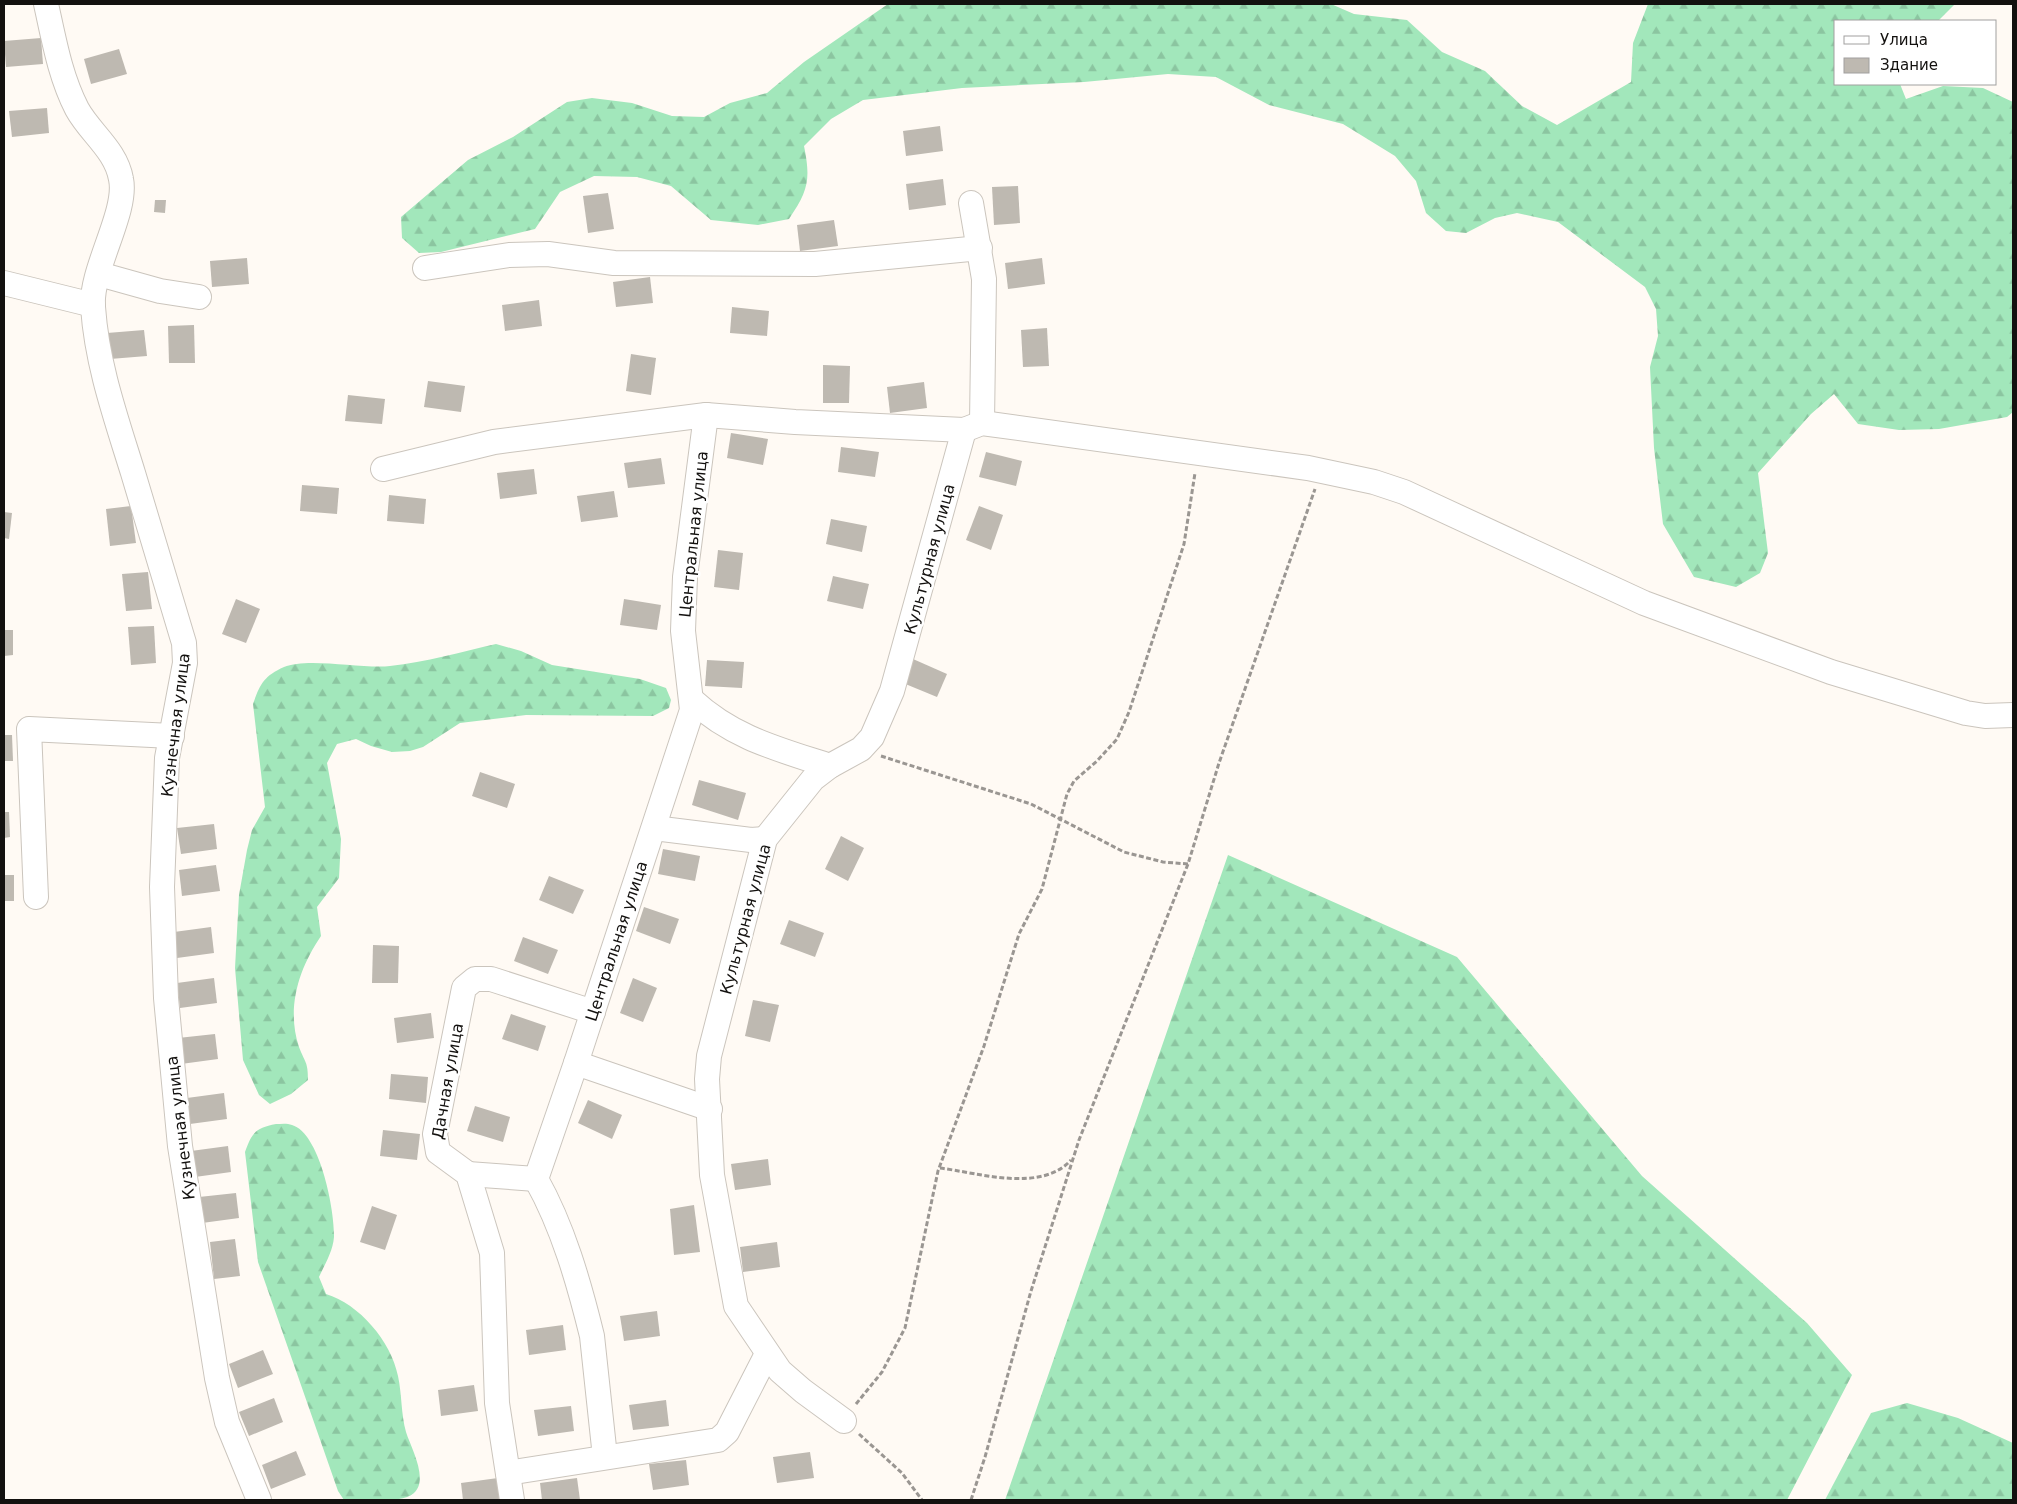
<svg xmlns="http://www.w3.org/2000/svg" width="2017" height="1504" viewBox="0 0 2017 1504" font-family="'DejaVu Sans',sans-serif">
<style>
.forest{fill:url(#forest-firs)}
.building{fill:#beb9b1}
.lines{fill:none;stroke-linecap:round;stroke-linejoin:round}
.minor-casing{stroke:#cbc5bd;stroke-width:26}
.path{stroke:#9a9692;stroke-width:3;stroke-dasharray:5 2.5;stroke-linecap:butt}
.minor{stroke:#fff;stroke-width:24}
.labels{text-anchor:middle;stroke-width:5;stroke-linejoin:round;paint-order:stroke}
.street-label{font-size:16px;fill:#13110f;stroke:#fff}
</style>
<defs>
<pattern id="forest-firs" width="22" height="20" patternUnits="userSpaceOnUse" patternTransform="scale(1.25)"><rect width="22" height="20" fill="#a2e7bb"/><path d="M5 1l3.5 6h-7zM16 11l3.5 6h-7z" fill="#8bc5a0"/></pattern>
</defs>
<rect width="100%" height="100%" fill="#fffaf4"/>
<!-- forest -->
<g class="forest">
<path d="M 888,4 L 1331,4 L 1354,14 L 1407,20 L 1442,52 L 1485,71 L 1522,106 L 1557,125 L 1631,82 L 1633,43 L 1648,4 L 1955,4 L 1938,21 L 1836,21 L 1836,84 L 1900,84 L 1906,99 L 1943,86 L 1983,88 L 2013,102 L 2013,412 L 2007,417 L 1939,429 L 1899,430 L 1858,424 L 1834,394 L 1811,414 L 1758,473 L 1768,553 L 1760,573 L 1736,587 L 1694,577 L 1663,524 L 1654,448 L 1650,367 L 1658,336 L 1656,309 L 1645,287 L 1558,222 L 1517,213 L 1495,218 L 1466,233 L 1446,231 L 1426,213 L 1416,181 L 1395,156 L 1343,124 L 1269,105 L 1216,77 L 1168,74 L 1084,82 L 962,88 L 863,100 L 831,119 L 804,146 C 811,180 808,191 789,219 L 758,225 L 711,220 L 671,186 L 637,177 L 594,176 L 560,192 L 535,229 L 441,252 L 419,253 L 402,238 L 401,217 L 468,160 L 513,137 L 567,102 L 592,98 L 632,103 L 672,116 L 704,117 L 730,103 L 767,93 L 804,62 Z"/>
<path d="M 496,644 L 521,651 L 552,665 L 640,679 L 666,688 L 671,700 L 669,708 L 653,716 L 526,715 L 460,723 L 423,747 L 410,751 L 392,752 L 371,746 L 356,739 L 337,744 L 327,763 L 341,839 L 339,878 L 317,907 L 321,936 C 299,968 286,1008 299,1047 C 305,1063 308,1061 308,1080 L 291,1094 L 270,1104 L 259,1095 L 243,1060 L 235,968 L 239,895 L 247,850 L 252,830 L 265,807 L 253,704 C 260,684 264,676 284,667 C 307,657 363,669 390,666 C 426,662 461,652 496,644 Z"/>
<path d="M 1228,855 L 1457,957 L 1642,1176 L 1807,1323 L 1852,1375 L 1787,1500 L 1005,1500 Z"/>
<path d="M 276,1124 C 281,1124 287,1123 292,1125 C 320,1133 335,1211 334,1237 C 333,1251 325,1264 319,1277 L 326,1294 C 359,1304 391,1341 398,1376 C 402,1395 401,1414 406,1432 C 411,1448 429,1479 414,1493 C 402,1504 362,1500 344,1500 L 338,1491 L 258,1262 L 245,1152 C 252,1132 256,1128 276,1124 Z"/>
<path d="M 1907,1403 L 1958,1418 L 2013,1443 L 2013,1500 L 1825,1500 L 1871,1413 Z"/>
</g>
<!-- building -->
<g class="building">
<path d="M 41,38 L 43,64 L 6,67 L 4,41 Z"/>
<path d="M 119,49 L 127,74 L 91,84 L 84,59 Z"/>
<path d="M 47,108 L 49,133 L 12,137 L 9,111 Z"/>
<path d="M 940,126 L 943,151 L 906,156 L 903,131 Z"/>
<path d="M 943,179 L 946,205 L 909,210 L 906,184 Z"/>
<path d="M 1018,186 L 1020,223 L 994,225 L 992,187 Z"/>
<path d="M 608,193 L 614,229 L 588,233 L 583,196 Z"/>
<path d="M 155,200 L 166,200 L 165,213 L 154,212 Z"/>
<path d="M 834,220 L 838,246 L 800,251 L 797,225 Z"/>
<path d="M 247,258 L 249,284 L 212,287 L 210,261 Z"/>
<path d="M 1042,258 L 1045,284 L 1008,289 L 1005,263 Z"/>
<path d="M 650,277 L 653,303 L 616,307 L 613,282 Z"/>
<path d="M 539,300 L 542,326 L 505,331 L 502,305 Z"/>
<path d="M 732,307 L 769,311 L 767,336 L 730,333 Z"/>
<path d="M 194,325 L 195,363 L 169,363 L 168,326 Z"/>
<path d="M 1047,328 L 1049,366 L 1023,367 L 1021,330 Z"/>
<path d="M 144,330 L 147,356 L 110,359 L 107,333 Z"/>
<path d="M 631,354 L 656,358 L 651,395 L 626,391 Z"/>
<path d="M 823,365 L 850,366 L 849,403 L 823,403 Z"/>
<path d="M 428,381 L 465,386 L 461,412 L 424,407 Z"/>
<path d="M 924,382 L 927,408 L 890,413 L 887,387 Z"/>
<path d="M 348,395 L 385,399 L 382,424 L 345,421 Z"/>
<path d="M 731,433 L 768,439 L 763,465 L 727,458 Z"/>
<path d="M 841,447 L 879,452 L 875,477 L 838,472 Z"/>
<path d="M 986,452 L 1022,461 L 1016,486 L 979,477 Z"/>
<path d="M 661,458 L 665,484 L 628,488 L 624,463 Z"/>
<path d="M 534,469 L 537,494 L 500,499 L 497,473 Z"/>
<path d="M 302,485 L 339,488 L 337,514 L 300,511 Z"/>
<path d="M 614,491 L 618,517 L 581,522 L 577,496 Z"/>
<path d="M 389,495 L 426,499 L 424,524 L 387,521 Z"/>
<path d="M 131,506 L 136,543 L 110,546 L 106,509 Z"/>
<path d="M 979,506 L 1003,515 L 991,550 L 966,540 Z"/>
<path d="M 4,512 L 12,513 L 9,539 L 4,538 Z"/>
<path d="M 831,519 L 867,526 L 862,552 L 826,544 Z"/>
<path d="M 718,550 L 743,553 L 739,590 L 714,587 Z"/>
<path d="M 148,572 L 152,609 L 126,611 L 122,574 Z"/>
<path d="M 833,576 L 869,584 L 863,609 L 827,601 Z"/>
<path d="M 236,599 L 260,609 L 246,643 L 222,634 Z"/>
<path d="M 624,599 L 661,605 L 657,630 L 620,625 Z"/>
<path d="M 154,626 L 156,663 L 131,665 L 128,627 Z"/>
<path d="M 4,630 L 13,630 L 13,655 L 4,656 Z"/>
<path d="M 913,659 L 947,674 L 937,697 L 903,683 Z"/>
<path d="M 707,660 L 744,662 L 742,688 L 705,686 Z"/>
<path d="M 4,735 L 12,735 L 13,761 L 4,761 Z"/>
<path d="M 480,772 L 515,784 L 507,808 L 472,796 Z"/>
<path d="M 699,780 L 746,793 L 738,820 L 692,805 Z"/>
<path d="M 4,812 L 9,812 L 10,837 L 4,838 Z"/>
<path d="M 214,824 L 217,849 L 181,854 L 177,828 Z"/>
<path d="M 841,836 L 864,848 L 848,881 L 825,869 Z"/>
<path d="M 663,849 L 700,856 L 695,881 L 658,874 Z"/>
<path d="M 216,865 L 220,891 L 182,896 L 179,870 Z"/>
<rect x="4" y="875" width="10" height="26"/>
<path d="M 549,876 L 584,890 L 573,914 L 539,900 Z"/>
<path d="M 644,907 L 679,919 L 670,944 L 636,931 Z"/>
<path d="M 789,920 L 824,933 L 815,957 L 780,944 Z"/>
<path d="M 211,927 L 214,953 L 177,958 L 174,932 Z"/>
<path d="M 523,937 L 558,950 L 548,974 L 514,961 Z"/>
<path d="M 373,945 L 399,946 L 398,983 L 372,983 Z"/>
<path d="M 214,978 L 217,1003 L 180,1008 L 177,983 Z"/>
<path d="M 633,978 L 657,988 L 643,1022 L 620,1013 Z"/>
<path d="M 753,1000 L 779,1005 L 770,1042 L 745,1036 Z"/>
<path d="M 431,1013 L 434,1038 L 397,1043 L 394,1018 Z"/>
<path d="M 511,1014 L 546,1026 L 538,1051 L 502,1039 Z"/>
<path d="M 215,1034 L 218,1059 L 181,1064 L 178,1038 Z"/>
<path d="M 391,1074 L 428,1077 L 426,1103 L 389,1099 Z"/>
<path d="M 224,1093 L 227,1119 L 190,1124 L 187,1098 Z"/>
<path d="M 588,1100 L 622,1115 L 612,1139 L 578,1123 Z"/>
<path d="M 475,1106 L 510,1117 L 503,1142 L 467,1131 Z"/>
<path d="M 383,1130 L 420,1134 L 417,1160 L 380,1156 Z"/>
<path d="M 228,1146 L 231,1172 L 195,1177 L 191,1151 Z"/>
<path d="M 768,1159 L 771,1185 L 735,1190 L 731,1164 Z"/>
<path d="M 236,1193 L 239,1218 L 202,1223 L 199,1197 Z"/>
<path d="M 694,1205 L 700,1252 L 674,1255 L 670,1209 Z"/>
<path d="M 372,1206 L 397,1215 L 385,1250 L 360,1242 Z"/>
<path d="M 235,1239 L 240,1276 L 214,1279 L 210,1242 Z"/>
<path d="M 777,1242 L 780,1267 L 743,1272 L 740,1247 Z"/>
<path d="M 657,1311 L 660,1336 L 624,1341 L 620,1316 Z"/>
<path d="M 563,1325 L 566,1350 L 529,1355 L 526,1330 Z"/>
<path d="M 263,1350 L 273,1374 L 238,1388 L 229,1364 Z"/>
<path d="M 474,1385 L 478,1411 L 441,1416 L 438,1390 Z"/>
<path d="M 274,1398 L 283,1422 L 249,1436 L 239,1412 Z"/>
<path d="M 666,1400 L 669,1426 L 633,1430 L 629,1405 Z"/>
<path d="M 571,1406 L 574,1431 L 538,1436 L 534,1410 Z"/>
<path d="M 296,1451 L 306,1475 L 271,1489 L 262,1465 Z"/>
<path d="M 810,1452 L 814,1478 L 777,1483 L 773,1457 Z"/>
<path d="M 686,1460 L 689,1485 L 653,1490 L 649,1464 Z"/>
<path d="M 498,1478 L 501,1500 L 463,1500 L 461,1483 Z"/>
<path d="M 577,1478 L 580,1500 L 542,1500 L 540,1483 Z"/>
</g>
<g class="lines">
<!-- minor casing -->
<g class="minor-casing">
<g id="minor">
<path d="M 46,4 C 54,40 60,76 77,109 C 90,133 116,150 121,179 C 128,212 90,270 93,307 C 97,365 116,418 133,473 C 150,529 167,586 184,643 L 185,663 L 167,758 L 162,887 L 166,998 L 180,1146 L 217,1378 L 227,1422 L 259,1500"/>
<path d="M 971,203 L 984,279 L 982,423"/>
<path d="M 425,268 L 509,255 L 548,254 L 614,263 L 815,264 L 980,248"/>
<path d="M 99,274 L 160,291 L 199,297"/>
<path d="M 4,283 L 93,305"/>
<path d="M 383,469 L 494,442 L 706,415 L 795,422 L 964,430 L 982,423 L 1308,468 L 1374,482 L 1404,492 L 1644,603 L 1831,672 L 1966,713 L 1985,716 L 2013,715"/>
<path d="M 692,700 C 733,738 778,749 830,766"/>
<path d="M 654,828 L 751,840 L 765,839"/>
<path d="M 36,897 L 29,729 L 172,736"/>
<path d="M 576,1063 L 710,1109"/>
<path d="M 468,1174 L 536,1179"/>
<path d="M 844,1421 L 803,1391 L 780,1371 L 736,1306 L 712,1175 L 707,1079 L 709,1056 L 765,839 L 813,779 L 830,766 L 861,749 L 872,737 L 892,691 L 964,430"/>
<path d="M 605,1457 L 592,1336 C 579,1283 563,1227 536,1179 L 576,1063 L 692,710 L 683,631 L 685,577 L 706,415"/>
<path d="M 508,1473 L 718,1440 L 727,1432 L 767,1354"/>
<path d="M 512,1500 L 497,1403 L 492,1253 L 468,1174 L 438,1152 L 435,1134 L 464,988 L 475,979 L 491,979 L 593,1012"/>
</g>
</g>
<!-- path -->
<g class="path">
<path d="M 881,756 L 1031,804 L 1124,852 L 1163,862 L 1188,864"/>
<path d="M 940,1168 C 979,1173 1041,1193 1071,1160"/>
<path d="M 856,1404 L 882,1372 L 905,1328 L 938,1171 L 984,1046 L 1019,934 L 1042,889 L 1067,794 L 1074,781 L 1097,761 L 1117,739 L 1129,712 L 1184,544 L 1195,473"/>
<path d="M 859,1434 L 902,1473 L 922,1500"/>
<path d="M 971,1500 L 985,1457 L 1031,1291 L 1079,1140 L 1188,864 L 1219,763 L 1315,489"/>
</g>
<!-- minor -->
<use href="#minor" class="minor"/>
</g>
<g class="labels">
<!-- street labels -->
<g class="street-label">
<text transform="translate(693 534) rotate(-84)" y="6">Центральная улица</text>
<text transform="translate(929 559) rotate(-75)" y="6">Культурная улица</text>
<text transform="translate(175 725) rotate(-83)" y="6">Кузнечная улица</text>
<text transform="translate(745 919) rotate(-75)" y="6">Культурная улица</text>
<text transform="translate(616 941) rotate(-72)" y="6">Центральная улица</text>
<text transform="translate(447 1081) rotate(-80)" y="6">Дачная улица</text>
<text transform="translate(180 1128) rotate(-97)" y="6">Кузнечная улица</text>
</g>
</g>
<!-- border -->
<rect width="2017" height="1504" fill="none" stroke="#13110f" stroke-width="10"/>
<!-- legend -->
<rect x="1834" y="20" width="162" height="65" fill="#ffffff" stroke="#a1a09f"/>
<rect x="1844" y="36" width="25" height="8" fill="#ffffff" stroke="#a1a09f"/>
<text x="1880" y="45" font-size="15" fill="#13110f">Улица</text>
<rect x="1844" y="58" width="25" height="15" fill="#beb9b1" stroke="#a1a09f"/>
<text x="1880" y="70" font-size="15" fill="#13110f">Здание</text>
</svg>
